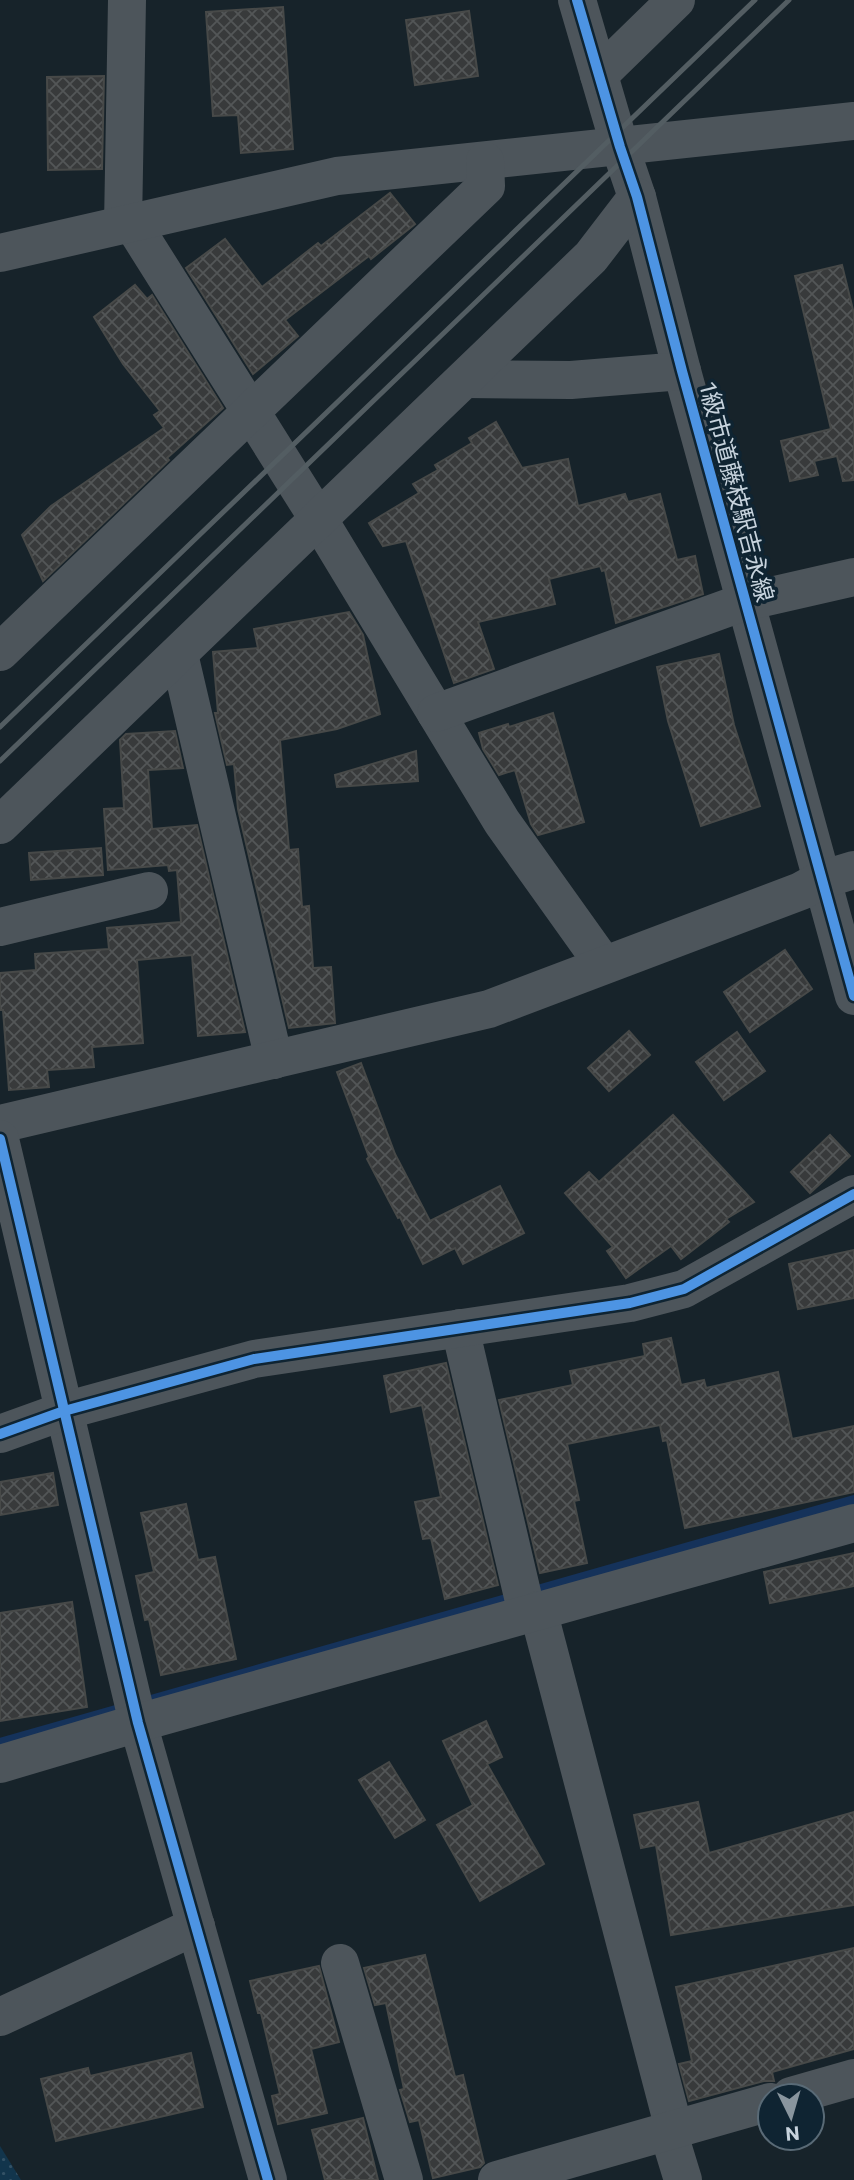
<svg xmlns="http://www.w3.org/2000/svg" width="854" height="2180" viewBox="0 0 854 2180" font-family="Commissioner,'Noto Sans JP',sans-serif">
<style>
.green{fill:url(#green-dots)}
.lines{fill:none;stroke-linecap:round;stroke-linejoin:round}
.stream{stroke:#15325a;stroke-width:10}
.building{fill:url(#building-cross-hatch);stroke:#474948;stroke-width:2}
.minor{stroke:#4d555b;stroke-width:38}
.rail{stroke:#535d62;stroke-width:5}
.cycleway-casing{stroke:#0f2432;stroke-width:15}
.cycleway{stroke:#4d94e3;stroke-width:10}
.labels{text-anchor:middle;stroke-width:7;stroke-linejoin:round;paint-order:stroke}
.street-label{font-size:24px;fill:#c7d3dd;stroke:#0f2432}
</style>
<defs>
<pattern id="green-dots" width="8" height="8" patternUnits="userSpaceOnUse" patternTransform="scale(1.75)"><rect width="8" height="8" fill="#12354c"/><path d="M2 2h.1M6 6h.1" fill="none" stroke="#335165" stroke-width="1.8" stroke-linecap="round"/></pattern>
<pattern id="building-cross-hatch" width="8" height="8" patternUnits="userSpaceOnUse" patternTransform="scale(1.75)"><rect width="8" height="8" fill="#383a3b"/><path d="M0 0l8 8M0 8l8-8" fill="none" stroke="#535657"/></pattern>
</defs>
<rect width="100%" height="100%" fill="#17232a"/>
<!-- green -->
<path class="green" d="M 0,2146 L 21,2180 L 0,2180 Z"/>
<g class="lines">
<!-- stream -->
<path class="stream" d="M 0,1743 L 854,1500"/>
</g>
<!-- building -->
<g class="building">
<path d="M 283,7 L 293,149 L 241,153 L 238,115 L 213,116 L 206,12 Z"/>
<path d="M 469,11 L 478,76 L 415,85 L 406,20 Z"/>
<path d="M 104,76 L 102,169 L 48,170 L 47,77 Z"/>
<path d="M 390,193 L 415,224 L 371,259 L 369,256 L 285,320 L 298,336 L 253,374 L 186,268 L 225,239 L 262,287 L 318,243 L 321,246 Z"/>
<path d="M 842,265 L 854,314 L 854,480 L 843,481 L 837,456 L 814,461 L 818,475 L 790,481 L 781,441 L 831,429 L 795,276 Z"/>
<path d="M 135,285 L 147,299 L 152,295 L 223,408 L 167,458 L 169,460 L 43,581 L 22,535 L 51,506 L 164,428 L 154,415 L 160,411 L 123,364 L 94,317 Z"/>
<path d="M 496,422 L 522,468 L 568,459 L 578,506 L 625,494 L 628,502 L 660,494 L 677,560 L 695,556 L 703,594 L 616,623 L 605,570 L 602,571 L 600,566 L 549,579 L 555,604 L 478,622 L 494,669 L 454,683 L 406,541 L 383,546 L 369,523 L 419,493 L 413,484 L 438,470 L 435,465 L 472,443 L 469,438 Z"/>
<path d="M 349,612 L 363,635 L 380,714 L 337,729 L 280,740 L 289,850 L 298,849 L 302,907 L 309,906 L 313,968 L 331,967 L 335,1023 L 289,1028 L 238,809 L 234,764 L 227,765 L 215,713 L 218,713 L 213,652 L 258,648 L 254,629 Z"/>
<path d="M 719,654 L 734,725 L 760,806 L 701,826 L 668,721 L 657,667 Z"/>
<path d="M 553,713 L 584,822 L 538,835 L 531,824 L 515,770 L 499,775 L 483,749 L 479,733 L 508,724 L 509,727 Z"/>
<path d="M 175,731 L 183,768 L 148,770 L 152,829 L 197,825 L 245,1032 L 198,1036 L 192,955 L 137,960 L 143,1043 L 92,1047 L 94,1067 L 47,1070 L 49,1087 L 9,1090 L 3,1010 L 0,1010 L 0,973 L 36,970 L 35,954 L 109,949 L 107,928 L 181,922 L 177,870 L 169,871 L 168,865 L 108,870 L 104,809 L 124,808 L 120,740 L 126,734 Z"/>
<path d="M 416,751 L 418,781 L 337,787 L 335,775 Z"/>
<path d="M 101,848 L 103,875 L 31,880 L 29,853 Z"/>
<path d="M 785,950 L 812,989 L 750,1032 L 724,992 Z"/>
<path d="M 629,1031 L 650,1055 L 609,1091 L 588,1068 Z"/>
<path d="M 737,1032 L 765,1071 L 724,1100 L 696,1062 Z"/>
<path d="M 361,1063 L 395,1154 L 430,1221 L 500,1186 L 524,1233 L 463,1264 L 455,1248 L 423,1264 L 400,1217 L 398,1218 L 367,1159 L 369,1157 L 337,1072 Z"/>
<path d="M 673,1115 L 754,1202 L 726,1219 L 729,1222 L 681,1259 L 671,1246 L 626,1278 L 607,1251 L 613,1247 L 565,1193 L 589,1172 L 599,1182 Z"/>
<path d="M 830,1135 L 850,1156 L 810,1193 L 791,1172 Z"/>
<path d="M 854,1250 L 854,1298 L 798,1309 L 789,1264 Z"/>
<path d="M 671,1338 L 681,1385 L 704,1380 L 706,1388 L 778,1372 L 792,1439 L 854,1426 L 854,1492 L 685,1528 L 667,1440 L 663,1441 L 660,1425 L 567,1444 L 579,1500 L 574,1501 L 587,1563 L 540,1573 L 499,1400 L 573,1385 L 570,1371 L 645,1356 L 643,1344 Z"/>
<path d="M 446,1363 L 498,1585 L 445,1599 L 431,1538 L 423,1539 L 415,1502 L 441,1497 L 422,1405 L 391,1412 L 384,1376 Z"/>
<path d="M 53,1473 L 58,1505 L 0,1515 L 0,1482 Z"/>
<path d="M 186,1504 L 198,1560 L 215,1557 L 236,1659 L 161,1675 L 149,1619 L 145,1620 L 136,1576 L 154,1572 L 141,1513 Z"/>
<path d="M 854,1553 L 854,1586 L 770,1603 L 764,1572 Z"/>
<path d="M 72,1602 L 87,1707 L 0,1721 L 0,1613 Z"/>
<path d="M 486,1721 L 502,1757 L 487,1764 L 544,1864 L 480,1901 L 437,1825 L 473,1805 L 443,1741 Z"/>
<path d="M 389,1762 L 425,1820 L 395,1838 L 359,1780 Z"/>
<path d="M 698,1802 L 709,1853 L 854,1812 L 854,1905 L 671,1935 L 656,1845 L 641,1848 L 634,1815 Z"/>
<path d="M 854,1948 L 854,2049 L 772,2072 L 774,2081 L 764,2081 L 689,2101 L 679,2064 L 692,2061 L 676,1987 Z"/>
<path d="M 425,1955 L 455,2077 L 463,2075 L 484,2163 L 480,2167 L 433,2178 L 419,2120 L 410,2122 L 400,2090 L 404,2089 L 386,2003 L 375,2005 L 364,1968 Z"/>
<path d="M 319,1966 L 339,2042 L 311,2049 L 327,2113 L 278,2124 L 272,2096 L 280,2094 L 261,2013 L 258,2013 L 250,1981 Z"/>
<path d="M 191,2053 L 203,2107 L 56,2141 L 41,2079 L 88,2068 L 90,2076 Z"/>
<path d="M 363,2118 L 378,2180 L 325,2180 L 312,2130 Z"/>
</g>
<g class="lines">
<!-- minor -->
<g class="minor">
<path d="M 577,0 L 620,147 L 637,197 L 682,371 L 854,996"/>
<path d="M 599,75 L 676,0"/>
<path d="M 132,223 L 319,520 L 502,822 L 604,965"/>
<path d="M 123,225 L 127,0"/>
<path d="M 0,253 L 337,176 L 854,121"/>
<path d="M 466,379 L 571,380 L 682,371"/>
<path d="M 0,652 L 486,186 L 485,161"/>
<path d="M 179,654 L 274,1060"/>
<path d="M 436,713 L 744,602 L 854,577"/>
<path d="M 0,825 L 591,257 L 637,197"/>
<path d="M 0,927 L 149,891"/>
<path d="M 0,1124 L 489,1009 L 801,891 L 821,880 L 854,870"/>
<path d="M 0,1139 L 138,1723 L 268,2180"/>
<path d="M 460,1328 L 527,1614"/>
<path d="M 0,1434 L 64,1411 L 254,1359 L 630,1303 L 684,1289 L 854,1194"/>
<path d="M 538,1610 L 674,2129"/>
<path d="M 0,1764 L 138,1723 L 854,1523"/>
<path d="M 340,1963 L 404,2180"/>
<path d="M 0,2017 L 196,1926"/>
<path d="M 791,2096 L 854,2078"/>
<path d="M 668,2131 L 683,2180"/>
<path d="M 497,2180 L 770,2102"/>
</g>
<!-- rail -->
<g class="rail">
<path d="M 0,727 L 755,0"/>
<path d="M 0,761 L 789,0"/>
</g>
<!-- cycleway casing -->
<g class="cycleway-casing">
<g id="cycleway">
<path d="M 577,0 L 620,147 L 637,197 L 682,371 L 854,996"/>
<path d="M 0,1139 L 138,1723 L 268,2180"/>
<path d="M 0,1434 L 64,1411 L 254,1359 L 630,1303 L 684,1289 L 854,1194"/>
</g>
</g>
<!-- cycleway -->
<use href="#cycleway" class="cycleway"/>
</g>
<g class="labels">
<!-- street labels -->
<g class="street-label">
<text transform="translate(736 492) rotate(75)" y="8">1級市道藤枝駅吉永線</text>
</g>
</g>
<!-- north arrow -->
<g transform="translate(791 2117) rotate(175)"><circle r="33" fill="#0f2432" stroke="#596a76" stroke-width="2"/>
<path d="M0-5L12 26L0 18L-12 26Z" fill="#89959e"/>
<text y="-10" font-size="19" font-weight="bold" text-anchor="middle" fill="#c7d3dd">N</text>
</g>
</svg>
